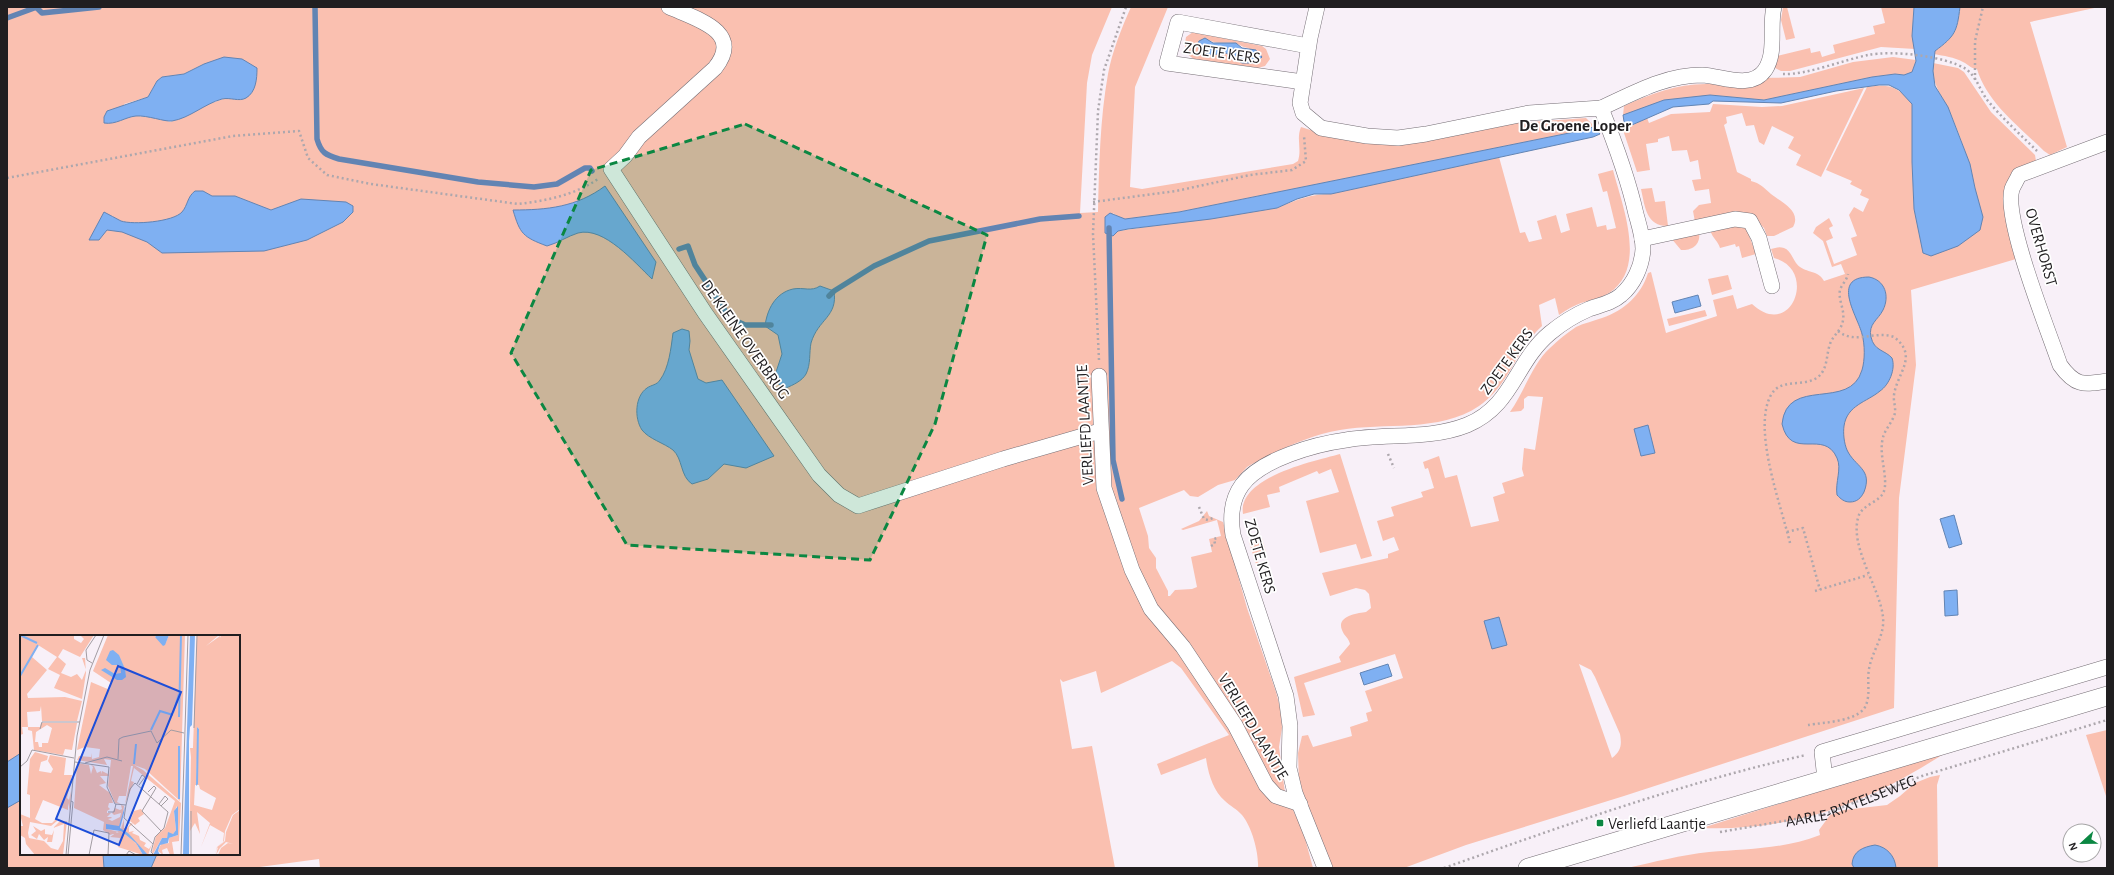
<svg xmlns="http://www.w3.org/2000/svg" width="2114" height="875" viewBox="0 0 2114 875" font-family="'Alegreya Sans',sans-serif">
<style>
.green{fill:#fac0b0;fill-rule:evenodd}
.water{fill:#7fb0f2;stroke:#6284b3}
.lines{fill:none;stroke-linecap:round;stroke-linejoin:round}
.stream{stroke:#6284b3;stroke-width:5.5}
.minor-casing{stroke:#756e75;stroke-width:16}
.tertiary-casing{stroke:#756e75;stroke-width:20}
.path{stroke:#ada7ad;stroke-width:2.5;stroke-dasharray:2 3;stroke-linecap:butt}
.minor{stroke:#fff;stroke-width:15}
.tertiary{stroke:#fff;stroke-width:19}
.marked{fill:#0b8742;fill-opacity:0.2;stroke:#0b8742;stroke-width:3;stroke-dasharray:8 5;stroke-linejoin:round}
.poi-dot{fill:#0b8742;stroke:#fff;stroke-width:1.5}
.labels{text-anchor:middle;stroke-width:3.5;stroke-linejoin:round;paint-order:stroke}
.street-label{font-size:16px;fill:#201e20;stroke:#fff}
.poi-label{font-size:16px;fill:#201e20;stroke:#fff;text-anchor:start}
.neighbourhood-label{font-size:17px;font-weight:bold;fill:#201e20;stroke:#fff}
.inset-river{fill:none;stroke:#7fb0f2;stroke-width:2}
.inset-road{fill:none;stroke:#a29ca2;stroke-width:1}
.view{fill:#1d4ed8;fill-opacity:0.15;stroke:#1d4ed8;stroke-width:2}
.inset-edge{fill:none;stroke:#201e20;stroke-width:2}
</style>
<rect width="100%" height="100%" fill="#f8f0f8"/>
<!-- green -->
<g class="green">
<path d="M 7,7 L 1112,7 L 1092,55 L 1087,83 L 1080,213 L 1098,212 C 1099,167 1100,118 1108,74 C 1112,52 1122,27 1131,7 L 1168,7 L 1135,87 L 1130,187 L 1142,189 L 1293,164 L 1298,161 C 1302,149 1296,139 1301,127 L 1320,133 L 1374,143 L 1502,124 L 1586,118 L 1594,126 L 1589,129 L 1179,212 L 1125,219 L 1121,219 L 1113,213 L 1118,231 L 1277,208 C 1296,200 1311,194 1331,194 L 1499,157 L 1520,233 L 1525,232 L 1529,242 L 1542,239 L 1537,221 L 1556,215 L 1561,233 L 1570,230 L 1566,214 L 1592,207 L 1597,227 L 1606,225 L 1607,230 L 1616,228 L 1607,191 L 1603,192 L 1598,174 L 1613,170 C 1622,205 1648,268 1609,293 C 1601,298 1590,300 1581,303 C 1573,306 1566,310 1559,315 L 1555,298 L 1539,305 L 1542,326 C 1516,349 1509,386 1479,406 C 1439,433 1385,422 1340,430 C 1309,435 1280,450 1252,464 L 1247,467 L 1235,480 L 1218,485 L 1198,497 L 1190,496 L 1184,490 L 1139,508 L 1148,536 L 1149,548 L 1156,558 L 1156,568 L 1168,591 L 1168,596 L 1170,596 L 1175,590 L 1192,589 L 1197,587 L 1191,557 L 1212,552 L 1209,539 L 1221,536 L 1217,520 L 1183,530 L 1181,529 L 1199,521 L 1207,511 L 1209,516 L 1223,522 L 1247,608 L 1276,692 L 1281,711 L 1282,728 L 1279,747 L 1285,793 L 1303,831 L 1313,868 L 1258,868 C 1259,853 1252,827 1242,815 C 1237,809 1230,806 1225,801 C 1213,791 1208,773 1206,758 L 1161,775 L 1157,764 L 1229,735 L 1181,668 L 1172,661 L 1101,693 L 1096,671 L 1063,682 L 1060,679 L 1072,749 L 1092,746 L 1115,868 L 320,868 L 319,859 L 252,868 L 7,868 ZM 204,64 L 232,98 L 223,99 L 201,107 L 187,116 L 170,122 L 156,117 L 136,116 L 127,118 L 124,104 L 148,97 L 157,81 L 162,77 L 184,74 ZM 21,636 L 239,636 L 239,854 L 21,854 Z"/>
<path d="M 1783,7 L 1787,7 L 1795,38 L 1786,40 L 1781,20 Z"/>
<path d="M 1881,7 L 1914,7 L 1912,36 L 1915,49 L 1881,47 L 1790,71 L 1781,71 L 1775,68 L 1777,56 L 1810,48 L 1811,53 L 1820,51 L 1822,57 L 1835,53 L 1833,45 L 1875,34 L 1873,26 L 1885,23 Z"/>
<path d="M 1960,7 L 2099,7 L 2030,22 L 2067,147 L 2050,155 L 2044,151 C 2020,127 1987,103 1977,69 C 1970,68 1969,65 1963,62 C 1954,57 1944,56 1934,54 L 1935,51 C 1955,36 1957,32 1960,7 Z"/>
<path d="M 1193,32 L 1262,46 L 1266,49 L 1270,59 L 1265,66 L 1258,68 L 1194,59 C 1184,53 1184,48 1186,37 ZM 1205,38 C 1216,45 1222,42 1234,43 C 1240,44 1243,48 1249,48 L 1242,63 L 1226,53 L 1210,55 Z"/>
<path d="M 1893,57 L 1916,60 L 1913,72 L 1904,75 L 1895,74 L 1872,77 L 1764,100 L 1710,95 L 1623,115 L 1624,106 C 1652,93 1679,83 1710,84 C 1729,84 1752,95 1766,78 L 1800,77 L 1853,62 Z"/>
<path d="M 1933,63 L 1958,68 L 1964,72 L 1991,112 L 2035,155 L 2036,161 L 2006,189 L 2004,204 L 2016,259 L 1911,290 L 1916,365 L 1899,498 L 1894,708 L 1624,796 L 1466,845 L 1404,868 L 1330,868 L 1299,783 L 1298,753 L 1302,736 L 1308,735 L 1313,747 L 1352,736 L 1350,727 L 1368,721 L 1366,713 L 1372,711 L 1365,691 L 1403,678 L 1395,654 L 1304,683 L 1315,715 L 1303,717 L 1294,677 L 1341,662 L 1339,657 L 1350,644 C 1349,638 1344,636 1342,630 C 1336,616 1358,613 1366,612 L 1371,608 L 1369,594 L 1365,590 L 1356,588 L 1330,596 L 1322,573 L 1388,558 L 1388,554 L 1399,550 L 1394,537 L 1383,541 L 1377,521 L 1394,516 L 1391,507 L 1423,497 L 1421,492 L 1434,488 L 1428,468 L 1425,469 L 1423,462 L 1439,456 L 1445,478 L 1457,475 L 1471,527 L 1499,521 L 1493,497 L 1505,493 L 1502,483 L 1524,476 L 1522,469 L 1524,448 L 1535,450 L 1543,397 L 1528,396 L 1524,399 L 1524,408 L 1521,411 L 1510,412 C 1524,392 1533,363 1550,348 C 1558,340 1567,333 1576,327 C 1584,323 1594,321 1602,318 C 1625,310 1641,295 1648,273 L 1651,272 L 1666,333 L 1717,316 L 1713,300 L 1733,295 L 1737,309 L 1752,304 C 1792,341 1818,269 1774,258 L 1771,249 C 1775,248 1779,246 1784,248 C 1792,251 1793,262 1800,267 C 1809,273 1819,271 1824,281 L 1845,274 L 1841,264 L 1832,267 L 1823,241 L 1813,233 L 1816,227 L 1829,218 L 1833,226 L 1829,228 L 1833,238 L 1826,241 L 1834,264 L 1857,255 L 1851,238 L 1857,236 L 1849,215 L 1854,207 L 1863,212 L 1869,199 L 1860,195 L 1862,190 L 1850,184 L 1852,181 L 1826,170 L 1867,87 C 1890,84 1896,86 1912,103 L 1912,162 L 1914,209 L 1975,188 C 1970,163 1962,141 1952,117 C 1944,97 1931,86 1933,63 ZM 1579,664 L 1591,670 L 1595,677 L 1620,734 C 1622,745 1621,751 1612,758 Z"/>
<path d="M 1864,88 L 1821,177 L 1796,165 L 1801,155 L 1788,148 L 1794,137 L 1772,126 L 1764,145 L 1759,142 L 1754,125 L 1746,126 L 1742,113 L 1726,117 L 1727,123 L 1724,125 L 1737,172 L 1751,179 L 1751,181 C 1760,183 1764,188 1771,194 C 1781,202 1802,211 1793,227 L 1774,236 L 1767,236 L 1764,228 L 1752,216 L 1695,222 L 1693,211 L 1699,205 L 1711,203 L 1709,189 L 1695,191 L 1692,180 L 1701,179 L 1698,160 L 1690,162 L 1687,150 L 1672,151 L 1669,136 L 1658,139 L 1658,142 L 1646,144 L 1650,170 L 1637,172 L 1623,130 L 1647,118 L 1649,123 L 1671,114 L 1710,112 L 1713,104 L 1762,107 L 1782,106 Z"/>
<path d="M 1652,188 L 1655,202 L 1665,201 L 1668,226 C 1646,226 1645,207 1641,189 Z"/>
<path d="M 1742,225 L 1747,230 L 1756,254 L 1742,258 L 1739,246 L 1736,247 L 1735,244 L 1720,248 C 1718,241 1713,239 1710,230 Z"/>
<path d="M 1699,233 C 1701,244 1692,251 1681,250 L 1671,238 Z"/>
<path d="M 1728,275 L 1732,289 L 1712,295 L 1708,279 Z"/>
<path d="M 1705,310 L 1707,316 L 1669,326 L 1667,319 Z"/>
<path d="M 1340,454 L 1372,556 L 1361,559 L 1356,544 L 1320,553 L 1306,501 L 1339,492 L 1331,469 L 1319,474 L 1317,471 L 1279,487 L 1280,492 L 1267,495 L 1270,507 L 1243,514 C 1237,477 1315,461 1340,454 Z"/>
<path d="M 1262,538 L 1266,552 L 1256,555 L 1260,567 L 1257,567 L 1249,542 Z"/>
<path d="M 2107,730 L 2107,799 L 2086,735 Z"/>
<path d="M 1948,751 C 1870,802 1797,831 1702,828 Z"/>
<path d="M 1940,775 L 1937,785 L 1938,868 L 1627,868 C 1654,862 1681,855 1709,852 C 1747,849 1784,849 1820,835 L 1819,830 L 1830,815 L 1844,810 L 1887,805 L 1900,796 L 1915,783 L 1930,777 Z"/>
</g>
<!-- water -->
<g class="water">
<path d="M 1914,7 L 1960,7 C 1957,32 1955,36 1935,51 L 1933,71 L 1935,86 L 1948,107 L 1970,164 L 1975,188 L 1983,217 L 1980,230 L 1958,246 L 1931,256 L 1923,253 L 1914,209 L 1912,162 L 1912,104 L 1899,90 L 1889,85 L 1879,85 L 1836,91 L 1781,103 L 1713,101 L 1709,104 L 1673,107 L 1625,128 L 1623,115 L 1664,100 L 1710,95 L 1764,100 L 1872,77 L 1895,74 L 1904,75 L 1912,72 L 1916,61 L 1912,36 Z"/>
<path d="M 1205,38 L 1213,43 L 1236,43 L 1242,48 L 1256,50 L 1262,57 L 1256,63 L 1242,63 L 1226,53 L 1210,55 L 1202,53 L 1197,45 L 1199,41 Z"/>
<path d="M 224,57 L 242,59 L 257,68 C 257,79 256,92 246,98 C 239,102 230,97 222,99 C 204,104 190,118 172,121 C 165,122 147,115 136,116 C 125,117 116,125 104,123 L 104,117 L 107,111 L 148,97 L 157,81 L 162,77 L 184,74 L 204,64 Z"/>
<path d="M 1594,126 L 1600,134 L 1593,137 L 1331,194 L 1314,194 L 1297,199 L 1277,208 L 1211,219 L 1128,229 L 1118,231 L 1113,236 L 1105,233 L 1105,217 L 1110,213 L 1125,219 L 1179,212 L 1589,129 Z"/>
<path d="M 605,186 L 656,262 L 652,279 C 635,263 604,226 578,233 C 568,236 558,243 547,246 C 523,237 520,234 513,210 C 547,210 577,207 605,186 Z"/>
<path d="M 195,191 L 203,191 L 212,196 L 235,196 L 271,210 L 301,199 L 346,202 L 353,206 L 353,212 L 343,222 L 307,240 L 264,251 L 162,253 L 147,242 L 122,232 L 107,230 L 99,240 L 89,240 L 104,212 C 110,215 115,218 121,221 C 133,225 173,222 182,212 C 188,205 187,197 195,191 Z"/>
<path d="M 1869,277 C 1885,280 1890,296 1883,310 C 1878,320 1868,324 1871,337 C 1874,351 1885,350 1892,358 C 1896,369 1889,385 1880,391 C 1867,402 1847,405 1844,426 C 1843,433 1844,443 1847,450 C 1855,467 1873,469 1864,492 C 1861,498 1857,502 1850,502 C 1844,502 1841,499 1837,495 C 1835,482 1842,469 1837,458 C 1824,428 1791,462 1782,424 C 1787,375 1850,412 1862,370 C 1865,360 1865,345 1862,334 C 1858,317 1830,277 1869,277 Z"/>
<path d="M 820,286 L 834,291 C 838,317 818,319 811,343 C 809,353 811,364 806,374 C 802,381 793,385 786,388 L 773,381 L 782,354 L 778,335 L 765,326 C 767,310 775,293 793,289 C 804,287 811,292 820,286 Z"/>
<path d="M 1698,295 L 1701,306 L 1675,313 L 1672,302 Z"/>
<path d="M 682,329 L 689,331 L 690,341 L 689,350 L 698,379 L 706,383 L 722,380 L 774,456 L 746,468 L 724,464 L 708,479 L 692,484 C 680,476 683,459 673,450 C 664,443 649,439 642,430 C 634,418 635,396 647,388 C 651,385 657,385 660,380 C 669,368 671,348 673,333 Z"/>
<path d="M 1648,425 L 1655,453 L 1641,456 L 1634,429 Z"/>
<path d="M 1954,515 L 1962,544 L 1949,548 L 1940,519 Z"/>
<path d="M 1957,590 L 1958,615 L 1945,616 L 1944,591 Z"/>
<path d="M 1499,617 L 1507,645 L 1492,649 L 1484,621 Z"/>
<path d="M 1388,664 L 1392,676 L 1364,685 L 1360,673 Z"/>
<path d="M 21,753 L 21,800 L 7,808 L 7,762 Z"/>
<path d="M 1875,845 C 1887,847 1895,856 1896,868 L 1854,868 L 1852,864 C 1853,851 1863,847 1875,845 Z"/>
<path d="M 103,854 L 157,854 L 151,868 L 104,868 Z"/>
</g>
<g class="lines">
<!-- stream -->
<g class="stream">
<path d="M 36,7 L 42,13 L 99,7"/>
<path d="M 315,7 L 317,139 C 321,153 326,155 339,159 L 478,182 L 534,187 L 557,184 L 585,168 L 590,168 L 592,171"/>
<path d="M 7,18 L 37,7"/>
<path d="M 1109,228 L 1113,460 L 1122,499"/>
<path d="M 679,249 L 688,246 L 695,265 L 730,318 L 745,325 L 771,325"/>
<path d="M 829,296 L 834,291 L 874,266 L 929,241 L 1040,219 L 1079,216"/>
</g>
<!-- minor casing -->
<g class="minor-casing">
<g id="minor">
<path d="M 669,7 C 696,19 744,31 715,68 L 639,137 L 625,156 L 611,169 L 705,313 L 819,475 L 839,495 L 858,506 L 1003,459 L 1100,431"/>
<path d="M 1317,7 L 1310,38 L 1300,103 L 1303,113 L 1321,128 L 1367,136 L 1398,138 L 1426,134 L 1529,113 L 1601,108 C 1615,143 1628,178 1636,214 C 1639,225 1643,237 1643,249 C 1642,266 1634,284 1621,295 C 1612,303 1600,305 1589,309 C 1575,315 1562,323 1550,333 C 1515,362 1513,406 1467,425 C 1429,440 1387,433 1346,440 C 1316,444 1261,459 1242,485 C 1231,500 1230,517 1233,535 L 1286,696 L 1290,726 L 1289,768 L 1295,793 L 1325,868"/>
<path d="M 1303,82 L 1167,63 L 1178,22 L 1308,46"/>
<path d="M 1601,108 C 1634,93 1665,75 1702,75 C 1722,76 1751,90 1765,70 C 1777,52 1769,27 1774,7"/>
<path d="M 2107,142 L 2019,175 C 2017,180 2014,184 2012,189 C 2003,219 2049,332 2060,365 C 2075,386 2083,385 2107,381"/>
<path d="M 1642,239 L 1735,219 L 1750,221 L 1759,238 L 1772,286"/>
<path d="M 1099,376 L 1104,488 L 1132,570 L 1151,609 L 1183,647 L 1235,725 L 1266,785 L 1276,796 L 1300,804"/>
<path d="M 1825,779 L 1822,752 L 2107,667"/>
</g>
</g>
<!-- tertiary casing -->
<g class="tertiary-casing">
<path id="tertiary" d="M 1528,868 L 2107,696"/>
</g>
<!-- path -->
<g class="path">
<path d="M 1783,74 C 1807,75 1843,60 1868,55 C 1892,50 1945,56 1966,69 C 1977,77 1980,91 1988,101 C 2003,119 2021,135 2037,151"/>
<path d="M 1975,80 L 1975,41 L 1983,7"/>
<path d="M 7,178 L 233,136 L 299,131 L 308,158 L 327,175 L 371,184 L 518,204 C 545,201 575,195 598,179"/>
<path d="M 1093,202 L 1176,191 L 1250,175 L 1292,170 L 1306,161 L 1304,136"/>
<path d="M 1099,360 L 1093,234 L 1098,111 L 1104,70 L 1126,7"/>
<path d="M 1388,454 L 1394,468"/>
<path d="M 1199,507 L 1204,519 L 1208,520 L 1215,517"/>
<path d="M 1787,532 L 1803,528 L 1820,590"/>
<path d="M 1790,543 C 1781,505 1752,429 1771,395 C 1781,377 1804,388 1818,377 C 1828,369 1826,355 1830,344 C 1833,335 1842,330 1843,320 C 1845,310 1838,300 1840,290 C 1842,284 1847,280 1848,274"/>
<path d="M 1211,546 L 1215,544 L 1214,539 L 1217,538"/>
<path d="M 1815,591 L 1868,575"/>
<path d="M 1808,725 C 1824,722 1863,722 1867,702 C 1870,692 1867,680 1869,669 C 1872,651 1885,636 1883,617 C 1880,588 1850,548 1858,518 C 1861,504 1880,503 1884,491 C 1888,479 1880,458 1882,443 C 1883,431 1890,426 1894,416 C 1897,409 1893,402 1894,395 C 1897,373 1919,356 1894,337 C 1875,330 1855,345 1838,331"/>
<path id="s1" d="M 1720,832 L 1825,814 L 1922,776 L 2107,720"/>
<path d="M 1444,868 C 1563,826 1682,783 1806,755"/>
</g>
<!-- minor -->
<use href="#minor" class="minor"/>
<!-- tertiary -->
<use href="#tertiary" class="tertiary"/>
</g>
<!-- marked area -->
<path class="marked" d="M 745,124 L 987,235 L 935,424 L 870,560 L 627,545 L 511,353 L 591,170 Z"/>
<!-- markers -->
<rect class="poi-dot" x="1596" y="819" width="8" height="8" rx="2"/>
<g class="labels">
<!-- street labels -->
<g class="street-label">
<text transform="translate(1222 52) rotate(8)" y="6">ZOETE KERS</text>
<text transform="translate(2042 247) rotate(74)" y="6">OVERHORST</text>
<text transform="translate(746 339) rotate(55)" y="6">DE KLEINE OVERBRUG</text>
<text transform="translate(1506 361) rotate(-54)" y="6">ZOETE KERS</text>
<text transform="translate(1084 425) rotate(-93)" y="6">VERLIEFD LAANTJE</text>
<text transform="translate(1261 556) rotate(74)" y="6">ZOETE KERS</text>
<text transform="translate(1254 726) rotate(59)" y="6">VERLIEFD LAANTJE</text>
<text dy="6" stroke="none"><textPath href="#s1" startOffset="135">AARLE-RIXTELSEWEG</textPath></text>
</g>
<!-- poi labels -->
<g class="poi-label">
<text x="1608" y="829">Verliefd Laantje</text>
</g>
<!-- neighbourhood labels -->
<g class="neighbourhood-label">
<text x="1575" y="131">De Groene Loper</text>
</g>
</g>
<!-- overview -->
<g transform="translate(20 635)">
<rect width="220" height="220" fill="#f8f0f8"/>
<path d="M 0,0 L 54,0 L 54,4 L 61,8 L 64,4 L 60,0 L 74,0 L 60,22 L 43,14 L 38,22 L 46,29 L 41,38 L 51,42 L 57,39 L 62,45 L 66,35 L 62,23 L 65,23 L 66,38 L 62,64 L 34,53 L 40,40 L 28,34 L 37,22 L 18,10 L 12,22 L 27,35 L 7,59 L 8,63 L 45,62 L 62,66 L 57,86 L 22,86 L 21,71 L 20,76 L 7,77 L 8,92 L 20,92 L 21,88 L 57,88 L 52,115 L 45,114 L 43,120 L 14,115 L 12,96 L 8,95 L 8,92 L 2,92 L 3,99 L 0,100 ZM 27,90 L 32,93 L 28,108 L 22,108 L 22,112 L 19,112 L 18,107 L 15,107 L 16,97 ZM 88,0 L 137,0 L 135,2 L 146,7 L 149,0 L 165,0 L 160,166 L 125,134 L 114,130 L 123,135 L 161,168 L 159,206 L 152,207 L 154,220 L 150,220 L 147,213 L 142,215 L 143,220 L 138,216 L 141,209 L 149,208 L 149,203 L 158,200 L 157,171 L 154,177 L 156,195 L 153,199 L 148,199 L 147,203 L 142,203 L 133,219 L 132,217 L 136,201 L 145,193 L 155,166 L 114,133 L 111,146 L 114,147 L 105,169 L 113,131 L 111,131 L 106,161 L 99,161 L 97,167 L 101,169 L 95,168 L 88,151 L 91,125 L 84,124 L 87,130 L 88,127 L 87,130 L 57,125 L 59,121 L 71,122 L 71,118 L 72,124 L 79,122 L 80,114 L 65,112 L 57,115 L 71,47 L 90,55 L 91,48 L 73,36 ZM 177,0 L 199,0 L 186,11 L 200,1 L 200,3 L 201,0 L 220,0 L 220,174 L 212,180 L 205,196 L 204,206 L 197,213 L 195,220 L 197,212 L 203,207 L 204,198 L 190,190 L 181,212 L 190,188 L 177,177 L 180,199 L 175,188 L 170,196 ZM 177,92 L 179,94 L 176,151 L 178,95 ZM 175,150 L 179,150 L 180,154 L 196,163 L 192,175 L 174,170 ZM 170,113 L 173,113 L 169,220 L 171,122 ZM 15,117 L 28,121 L 27,125 L 21,127 L 19,136 L 31,138 L 33,134 L 28,126 L 30,120 L 46,123 L 44,140 L 52,140 L 47,163 L 49,165 L 51,156 L 50,176 L 48,168 L 48,175 L 23,165 L 15,184 L 22,188 L 32,188 L 37,183 L 37,186 L 31,191 L 10,187 L 8,198 L 9,203 L 24,206 L 31,213 L 38,215 L 43,206 L 44,189 L 33,193 L 39,187 L 47,186 L 43,220 L 15,220 L 6,209 L 5,203 L 0,200 L 0,191 L 3,191 L 0,179 L 10,183 L 10,160 L 7,159 L 10,124 ZM 57,128 L 69,130 L 71,139 L 73,132 L 71,130 L 74,131 L 77,138 L 81,136 L 81,139 L 82,136 L 88,139 L 88,132 L 89,141 L 80,141 L 86,148 L 79,150 L 90,158 L 93,168 L 89,168 L 88,172 L 90,174 L 87,176 L 87,178 L 91,178 L 87,182 L 91,182 L 92,183 L 88,184 L 92,186 L 100,182 L 101,178 L 94,180 L 92,178 L 95,173 L 100,175 L 102,174 L 101,170 L 104,171 L 101,194 L 102,182 L 99,192 L 87,194 L 99,197 L 90,200 L 83,195 L 84,187 L 54,173 ZM 121,174 L 124,179 L 118,183 L 120,186 L 115,190 L 110,186 L 114,176 ZM 220,175 L 220,220 L 198,220 L 201,213 L 208,208 L 213,209 L 206,207 L 200,213 L 196,220 L 198,212 L 205,206 L 206,197 L 213,180 ZM 104,184 L 104,193 L 107,193 L 111,188 L 113,189 L 109,192 L 109,197 L 114,196 L 112,198 L 119,201 L 120,205 L 126,208 L 124,211 L 129,214 L 132,209 L 128,220 L 101,194 ZM 13,191 L 21,196 L 25,194 L 25,199 L 32,200 L 34,195 L 32,207 L 27,207 L 28,202 L 24,205 L 19,199 L 17,204 L 11,200 L 16,196 ZM 100,195 L 116,208 L 123,220 L 98,212 L 100,203 L 90,202 Z" fill="#fac0b0" fill-rule="evenodd"/>
<path d="M 137,0 L 149,0 L 145,10 L 143,11 L 135,2 ZM 170,0 L 175,0 L 172,90 L 170,92 L 169,106 L 169,220 L 163,220 ZM 93,15 L 99,20 L 105,34 L 106,42 L 102,45 L 97,45 L 81,35 L 85,33 L 95,39 L 101,38 L 100,30 L 92,30 L 86,25 L 90,16 ZM 177,92 L 179,94 L 178,149 L 176,151 ZM 105,171 L 104,178 L 100,193 L 108,198 L 128,220 L 123,220 L 116,208 L 101,196 L 86,194 L 86,189 L 99,191 ZM 158,171 L 158,200 L 149,203 L 148,208 L 140,210 L 138,216 L 140,220 L 133,220 L 142,203 L 147,203 L 148,197 L 153,199 L 156,195 L 154,176 Z" fill="#7fb0f2"/>
<path class="inset-river" d="M 0,0 L 17,8M 0,41 L 18,10M 153,78 L 159,59M 159,82 L 161,0M 131,95 L 140,76 L 153,80M 114,129 L 116,109M 159,164 L 159,111"/>
<path class="inset-road" d="M 72,28 L 67,25 L 66,15 L 76,0M 174,93 L 177,0M 20,94 L 22,87 L 60,87M 98,124 L 99,104 L 103,102 L 131,96 L 137,108 L 151,95 L 164,98M 55,127 L 89,132 L 87,152 L 95,169 L 106,170 L 110,154 L 115,148 L 148,177 L 144,193 L 135,202 L 131,217 L 134,220M 65,128 L 87,122 L 102,126M 0,132 L 7,126 L 12,115 L 54,123M 117,149 L 122,140 L 125,142 L 119,150M 128,157 L 134,151 L 136,153 L 122,176 L 141,196M 139,169 L 145,161 L 148,164 L 141,171M 106,170 L 104,183 L 133,209M 88,177 L 94,177 L 96,169M 46,220 L 57,101 L 70,35 L 84,0M 48,220 L 53,167 L 51,166M 69,220 L 74,195 L 89,198 L 88,220M 106,220 L 109,216 L 116,220M 161,220 L 168,0M 171,220 L 171,176"/>
<path class="view" d="M 98,31 L 161,57 L 99,210 L 36,184 Z"/>
<rect width="220" height="220" class="inset-edge"/>
</g>
<!-- border -->
<rect width="2114" height="875" fill="none" stroke="#201e20" stroke-width="16"/>
<!-- north arrow -->
<g transform="translate(2082 843) rotate(248)"><circle r="19" fill="#ffffff" stroke="#a6a5a6"/>
<path d="M0-3L7 15L0 10L-7 15Z" fill="#0b8742"/>
<text y="-6" font-size="11" font-weight="bold" text-anchor="middle" fill="#201e20">N</text>
</g>
</svg>
